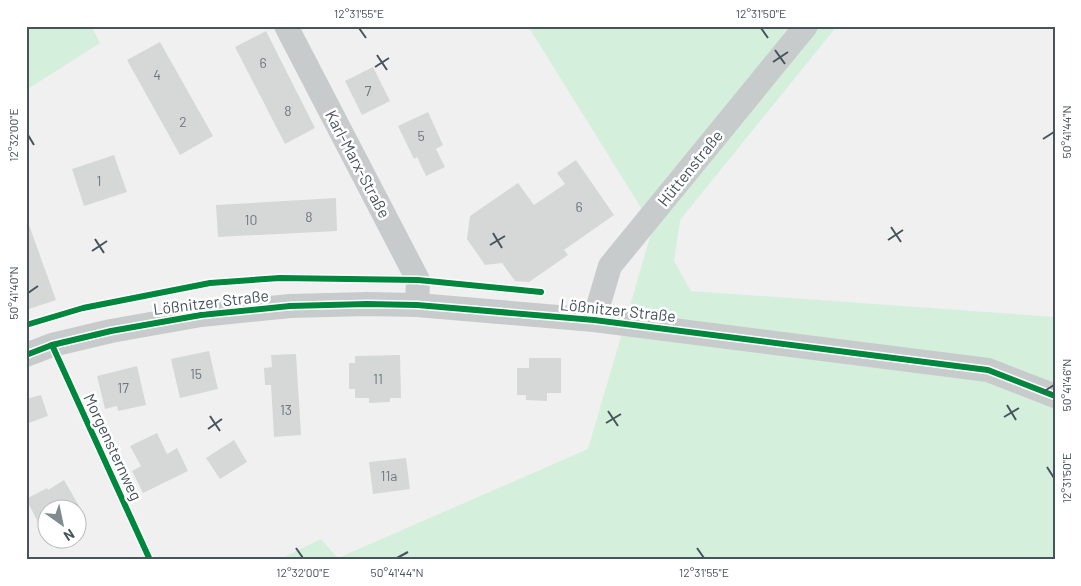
<svg xmlns="http://www.w3.org/2000/svg" width="1081" height="586" viewBox="0 0 1081 586" font-family="Barlow,sans-serif">
<style>
.green{fill:#d4efdc}
.building{fill:#d6d8d8}
.lines{fill:none;stroke-linecap:round;stroke-linejoin:round}
.minor{stroke:#c7cbcc;stroke-width:24}
.cycleway-casing{stroke:#fff;stroke-width:9}
.cycleway{stroke:#00873e;stroke-width:6}
.ticks{fill:none;stroke:#47545c;stroke-width:2}
.labels{text-anchor:middle;stroke-width:5;stroke-linejoin:round;paint-order:stroke}
.number-label{font-size:14px;fill:#6c767c}
.street-label{font-size:16px;fill:#47545c;stroke:#fff}
.neatline{fill:none;stroke:#47545c;stroke-width:2}
.ticks-label{font-size:12px;text-anchor:middle;fill:#47545c}
</style>
<rect width="100%" height="100%" fill="#f0f0f0"/>
<!-- green -->
<g class="green">
<path d="M 26,26 L 91,26 L 100,43 L 26,90 Z"/>
<path d="M 528,26 L 837,26 L 680,220 L 674,261 L 691,291 L 1055,317 L 1055,560 L 278,560 L 321,539 L 338,558 L 588,449 L 653,227 Z"/>
</g>
<!-- building -->
<g class="building">
<path d="M 266,31 L 315,128 L 285,144 L 235,47 Z"/>
<path d="M 160,42 L 213,136 L 180,155 L 127,60 Z"/>
<path d="M 373,67 L 390,101 L 362,115 L 345,81 Z"/>
<path d="M 428,112 L 443,145 L 436,149 L 445,167 L 426,176 L 417,157 L 414,159 L 398,126 Z"/>
<path d="M 114,155 L 127,192 L 84,206 L 72,169 Z"/>
<path d="M 576,160 L 614,215 L 564,250 L 568,255 L 529,282 L 515,281 L 502,263 L 485,265 L 467,239 L 470,216 L 518,183 L 534,205 L 565,184 L 557,173 Z"/>
<path d="M 336,198 L 337,231 L 218,237 L 216,205 Z"/>
<path d="M 26,225 L 29,225 L 56,300 L 26,310 Z"/>
<path d="M 209,351 L 218,389 L 180,398 L 171,359 Z"/>
<path d="M 296,354 L 301,435 L 274,437 L 271,385 L 265,385 L 264,368 L 272,367 L 271,355 Z"/>
<path d="M 400,355 L 401,398 L 390,398 L 390,402 L 369,403 L 369,398 L 355,398 L 355,389 L 349,389 L 349,363 L 355,363 L 355,356 Z"/>
<path d="M 529,358 L 561,358 L 561,393 L 547,393 L 547,401 L 526,400 L 526,395 L 517,395 L 517,368 L 529,368 Z"/>
<path d="M 137,366 L 146,405 L 118,411 L 117,406 L 105,409 L 97,376 Z"/>
<path d="M 41,395 L 48,416 L 26,424 L 26,399 Z"/>
<path d="M 157,433 L 167,454 L 177,448 L 188,471 L 143,493 L 132,471 L 141,466 L 130,446 Z"/>
<path d="M 234,440 L 247,462 L 220,479 L 206,458 Z"/>
<path d="M 406,458 L 410,489 L 373,494 L 369,462 Z"/>
<path d="M 64,480 L 82,511 L 78,514 L 78,508 L 48,508 L 48,522 L 46,520 L 39,524 L 26,499 L 47,488 L 48,490 Z"/>
</g>
<g class="lines">
<!-- minor -->
<g class="minor">
<path d="M 286,26 L 418,280 L 417,305"/>
<path d="M 594,320 L 610,266 L 806,26"/>
<path d="M 26,355 L 52,345 L 111,331 L 201,315 L 290,306 L 367,304 L 417,305 L 594,320 L 988,370 L 1055,396"/>
</g>
<!-- cycleway casing -->
<g class="cycleway-casing">
<g id="cycleway">
<path d="M 26,325 L 83,308 L 210,283 L 280,278 L 418,280 L 541,292"/>
<path d="M 52,345 L 150,560"/>
<path d="M 26,355 L 52,345 L 111,331 L 201,315 L 290,306 L 367,304 L 417,305 L 594,320 L 988,370 L 1055,396"/>
</g>
</g>
<!-- cycleway -->
<use href="#cycleway" class="cycleway"/>
</g>
<!-- ticks -->
<path class="ticks" d="M 359,28 L 366,38M 761,28 L 768,38M 775,50 L 785,64M 377,55 L 387,70M 773,62 L 788,52M 375,67 L 389,58M 28,135 L 34,145M 1043,139 L 1054,132M 891,227 L 901,242M 493,233 L 502,248M 95,239 L 104,253M 888,240 L 903,230M 490,245 L 505,236M 92,251 L 107,241M 28,293 L 38,286M 1043,392 L 1054,385M 1007,405 L 1016,420M 608,411 L 618,426M 210,416 L 220,431M 1004,417 L 1019,408M 606,423 L 621,414M 208,429 L 222,419M 1047,467 L 1054,478M 296,548 L 303,558M 697,548 L 704,558M 397,558 L 408,552"/>
<g class="labels">
<!-- number labels -->
<g class="number-label">
<text x="263" y="68">6</text>
<text x="157" y="80">4</text>
<text x="368" y="96">7</text>
<text x="288" y="116">8</text>
<text x="183" y="127">2</text>
<text x="421" y="141">5</text>
<text x="99" y="186">1</text>
<text x="579" y="212">6</text>
<text x="309" y="222">8</text>
<text x="251" y="225">10</text>
<text x="196" y="379">15</text>
<text x="378" y="384">11</text>
<text x="123" y="393">17</text>
<text x="286" y="415">13</text>
<text x="389" y="481">11a</text>
</g>
<!-- street labels -->
<g class="street-label">
<text transform="translate(358 164) rotate(62)" y="6">Karl-Marx-Straße</text>
<text transform="translate(690 168) rotate(-51)" y="6">Hüttenstraße</text>
<text transform="translate(211 302) rotate(-7)" y="6">Lößnitzer Straße</text>
<text transform="translate(618 310) rotate(6)" y="6">Lößnitzer Straße</text>
<text transform="translate(113 447) rotate(65)" y="6">Morgensternweg</text>
</g>
</g>
<!-- border -->
<rect width="1081" height="586" fill="none" stroke="#ffffff" stroke-width="55"/>
<!-- north arrow -->
<g transform="translate(62 524) rotate(147)"><circle r="24" fill="#ffffff" stroke="#b5bbbe"/>
<path d="M0-4L9 19L0 12L-9 19Z" fill="#828b90"/>
<text y="-8" font-size="14" font-weight="bold" text-anchor="middle" fill="#47545c">N</text>
</g>
<rect x="28" y="28" width="1026" height="530" class="neatline"/>
<g class="ticks-label">
<text x="359" y="18">12°31'55"E</text>
<text x="761" y="18">12°31'50"E</text>
<text transform="translate(1067 132) rotate(-90)" y="4">50°41'44"N</text>
<text transform="translate(14 135) rotate(-90)" y="4">12°32'00"E</text>
<text transform="translate(14 293) rotate(-90)" y="4">50°41'40"N</text>
<text transform="translate(1067 385) rotate(-90)" y="4">50°41'46"N</text>
<text transform="translate(1067 478) rotate(-90)" y="4">12°31'50"E</text>
<text x="303" y="577">12°32'00"E</text>
<text x="397" y="577">50°41'44"N</text>
<text x="704" y="577">12°31'55"E</text>
</g>
</svg>
